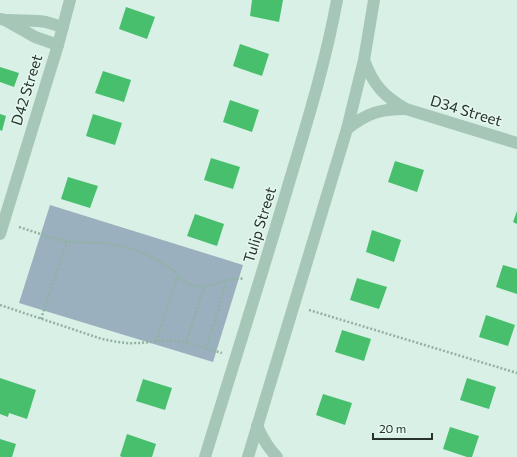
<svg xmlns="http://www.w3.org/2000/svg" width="517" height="457" viewBox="0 0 517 457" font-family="Commissioner,sans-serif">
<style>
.green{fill:#9ab0be}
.building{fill:#48bf6c}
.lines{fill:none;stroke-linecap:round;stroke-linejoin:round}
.path{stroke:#90b2a1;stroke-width:2.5;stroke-dasharray:2 2;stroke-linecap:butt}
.minor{stroke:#a6c7b7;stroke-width:12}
.labels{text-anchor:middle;stroke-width:3;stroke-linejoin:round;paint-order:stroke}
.street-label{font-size:15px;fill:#27332b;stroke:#e5f8f0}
</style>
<rect width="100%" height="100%" fill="#d9f0e6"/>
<!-- green -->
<path class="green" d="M 50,205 L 243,265 L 213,362 L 19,303 Z"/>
<!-- building -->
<g class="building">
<path d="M 252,0 L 283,0 L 279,22 L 250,16 Z"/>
<path d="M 126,7 L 155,17 L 147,39 L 119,29 Z"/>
<path d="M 240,44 L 269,54 L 262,76 L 233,66 Z"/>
<path d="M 0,67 L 19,73 L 14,87 L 0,82 Z"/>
<path d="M 103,71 L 131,80 L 124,102 L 95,93 Z"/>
<path d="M 230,100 L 259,110 L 252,132 L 223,122 Z"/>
<path d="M 0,114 L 6,116 L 2,131 L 0,130 Z"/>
<path d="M 93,114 L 122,123 L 115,145 L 86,136 Z"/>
<path d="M 211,158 L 240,167 L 233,189 L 204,180 Z"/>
<path d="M 395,161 L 424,170 L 417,192 L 388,182 Z"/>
<path d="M 68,177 L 98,186 L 90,208 L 61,199 Z"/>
<path d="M 517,211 L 517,224 L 513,222 Z"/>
<path d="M 195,214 L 224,224 L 217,246 L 187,236 Z"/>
<path d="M 372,230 L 401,240 L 394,262 L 366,252 Z"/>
<path d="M 503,265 L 517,269 L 517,294 L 496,287 Z"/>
<path d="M 357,278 L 387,287 L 379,309 L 350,300 Z"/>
<path d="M 486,315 L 515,325 L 508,346 L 479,337 Z"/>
<path d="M 342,330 L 371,339 L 364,361 L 335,352 Z"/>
<path d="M 0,378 L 36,390 L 27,419 L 9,413 L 8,417 L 0,414 Z"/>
<path d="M 467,378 L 496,387 L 489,409 L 460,400 Z"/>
<path d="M 143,379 L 172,388 L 165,410 L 136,401 Z"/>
<path d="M 323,394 L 352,403 L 345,425 L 316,415 Z"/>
<path d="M 450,427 L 479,436 L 472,457 L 467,457 L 443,449 Z"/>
<path d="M 127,434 L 156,444 L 152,457 L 122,457 L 120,456 Z"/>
<path d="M 0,439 L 16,444 L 12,457 L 0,457 Z"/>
</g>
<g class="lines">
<!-- path -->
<g class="path">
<path d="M 19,227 C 35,232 50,238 66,241 C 79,243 93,242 106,243 C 116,245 126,247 136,250 C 148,255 160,261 171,269 C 179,275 185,284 196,286 C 213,289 226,276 244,279"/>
<path d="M 0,305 L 102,339 C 113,341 124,344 136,343 C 149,343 163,339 176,341 C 192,343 207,349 222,353"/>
<path d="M 309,310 L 517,373"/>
<path d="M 41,319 L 67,241"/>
<path d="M 156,341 L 178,276"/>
<path d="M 186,343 L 204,287"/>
<path d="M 206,349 L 227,280"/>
</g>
<!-- minor -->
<g class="minor">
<path d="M 0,19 L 5,20 L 35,37 L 58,45"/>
<path d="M 8,20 L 39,21 L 46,22 L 63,27"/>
<path d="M 364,60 C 373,84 383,96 406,109 L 517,143"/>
<path d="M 347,129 C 367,113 380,109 405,109"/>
<path d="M 0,234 L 58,45 L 70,0"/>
<path d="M 257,426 C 262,437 268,448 277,457"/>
<path d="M 205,457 C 232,369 260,281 286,193 C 305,129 325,66 337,0"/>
<path d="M 248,457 L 347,129 L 364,60 L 374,0"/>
</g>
</g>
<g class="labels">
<!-- street labels -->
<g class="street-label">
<text transform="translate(27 90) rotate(-73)" y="5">D42 Street</text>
<text transform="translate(466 111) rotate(17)" y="5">D34 Street</text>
<text transform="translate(260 225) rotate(-73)" y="5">Tulip Street</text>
</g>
</g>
<!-- scale -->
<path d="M373 433v6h59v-6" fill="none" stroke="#27332b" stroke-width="2"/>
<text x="379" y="433" font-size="12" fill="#27332b" stroke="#e5f8f0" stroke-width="3" paint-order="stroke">20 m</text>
</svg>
